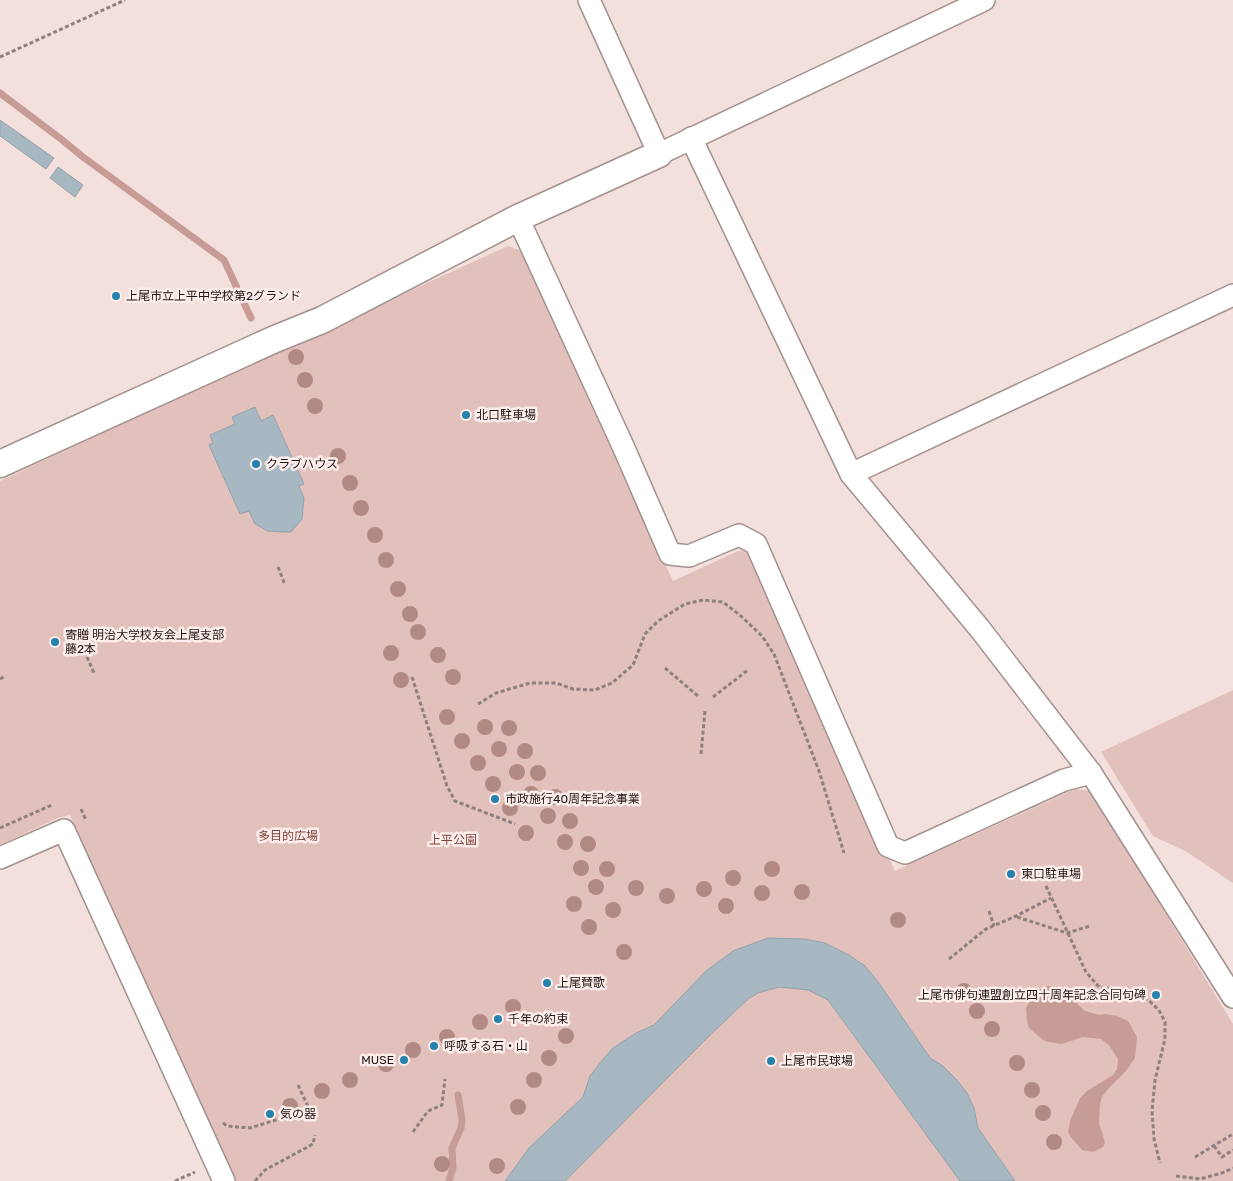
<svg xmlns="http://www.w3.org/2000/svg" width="1233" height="1181" viewBox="0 0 1233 1181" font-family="Rubik,'Noto Sans JP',sans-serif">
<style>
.green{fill:#e2c1bc}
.water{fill:#c89c96}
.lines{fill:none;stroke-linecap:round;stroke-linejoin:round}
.stream{stroke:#c89c96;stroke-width:7}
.building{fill:#a8b8c2;stroke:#93a2ac}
.minor-casing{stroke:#a3918e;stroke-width:24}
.tertiary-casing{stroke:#a3918e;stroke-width:29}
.path{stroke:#8e807e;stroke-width:3;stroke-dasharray:4 2.5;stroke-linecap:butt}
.minor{stroke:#fff;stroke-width:21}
.tertiary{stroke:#fff;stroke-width:26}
.tree{fill:#b38983}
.poi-dot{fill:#2582af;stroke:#fdedeb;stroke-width:2}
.labels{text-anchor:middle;stroke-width:5;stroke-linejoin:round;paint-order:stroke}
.poi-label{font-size:12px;fill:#1d1615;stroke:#fdedeb;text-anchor:start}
.park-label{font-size:12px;fill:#7e423b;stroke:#fdedeb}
</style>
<rect width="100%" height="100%" fill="#f3dfdc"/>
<!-- green -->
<g class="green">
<path d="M 508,246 L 522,251 L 673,581 L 738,551 L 747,551 L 895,871 L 1075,789 L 1091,791 L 1233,1024 L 1233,1181 L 232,1181 L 219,1148 L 70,815 L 58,818 L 0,845 L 0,481 L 345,320 Z"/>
<path d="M 1233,690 L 1233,883 L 1187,852 L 1153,836 L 1101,752 Z"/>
</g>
<!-- water -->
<path class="water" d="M 1048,986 L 1057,986 L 1065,989 L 1073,1000 L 1085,1011 L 1099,1015 L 1105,1014 L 1117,1016 L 1128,1021 L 1137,1037 L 1135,1058 L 1126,1071 L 1108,1089 L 1102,1097 L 1100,1104 L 1099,1124 L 1102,1132 L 1105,1143 L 1103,1147 L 1093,1152 L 1082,1150 L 1070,1136 L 1068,1132 L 1070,1121 L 1080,1098 L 1087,1091 L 1113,1075 L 1117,1069 L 1118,1059 L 1109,1045 L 1101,1039 L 1083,1037 L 1062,1044 L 1048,1042 L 1043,1040 L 1029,1028 L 1027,1022 L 1026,1008 L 1032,996 L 1042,988 Z"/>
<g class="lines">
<!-- stream -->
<g class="stream">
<path d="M 0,93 L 61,139 L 83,157 L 224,260 L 251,318"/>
<path d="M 449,1181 L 453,1168 L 452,1148 L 461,1128 L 462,1120 L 458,1095"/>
</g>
</g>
<!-- building -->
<g class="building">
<path d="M 0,120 L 54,158 L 46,169 L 0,136 Z"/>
<path d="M 58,167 L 83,185 L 75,197 L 50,178 Z"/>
<path d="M 255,407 L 261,421 L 273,415 L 304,484 L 299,486 L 304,498 L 302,519 L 291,532 L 282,532 L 268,531 L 255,524 L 249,511 L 240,514 L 209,445 L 213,443 L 210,435 L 235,424 L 232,417 Z"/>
<path d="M 768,938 L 804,939 L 825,943 L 849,955 L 865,966 L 879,983 L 930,1058 L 943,1066 L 956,1079 L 967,1093 L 974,1108 L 978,1128 L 1015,1181 L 960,1181 L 828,1000 L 808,990 L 779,987 L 758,993 L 748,999 L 707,1038 L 565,1181 L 505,1181 L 529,1148 L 583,1097 L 590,1076 L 604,1058 L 613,1048 L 636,1033 L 654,1025 L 706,971 L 733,951 Z"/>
</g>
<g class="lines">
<!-- minor casing -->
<g class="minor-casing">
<g id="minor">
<path d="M 589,0 L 659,154 L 984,0"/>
<path d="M 691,138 L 851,474 L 980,629 L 1091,773 L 1233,997"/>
<path d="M 518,218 L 623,446 L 670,554 L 689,556 L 739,535 L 756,544 L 888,846 L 905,853 L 1064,780 L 1091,773"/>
<path d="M 851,474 L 1233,295"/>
<path d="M 0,858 L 64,830 L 224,1181"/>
</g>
</g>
<!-- tertiary casing -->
<g class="tertiary-casing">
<path id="tertiary" d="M 0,464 L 275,339 L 322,320 L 518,218 L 659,154"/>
</g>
<!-- path -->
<g class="path">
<path d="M 0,57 L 125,0"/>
<path d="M 278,567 L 285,585"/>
<path d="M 87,657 L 94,673"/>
<path d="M 665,668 L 698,696"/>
<path d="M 412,677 L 447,786 L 455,801 L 515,824"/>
<path d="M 0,679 L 6,676"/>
<path d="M 713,697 L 748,670"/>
<path d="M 478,704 L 496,693 L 530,683 L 556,683 L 573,689 L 595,690 L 612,683 L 633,665 L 645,634 L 658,621 L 685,604 L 703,600 L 723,602 L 742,617 L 762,636 L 774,654 L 819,771 L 844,853"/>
<path d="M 701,754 L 705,711"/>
<path d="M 81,809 L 86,820"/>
<path d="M 0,828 L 52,805"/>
<path d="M 1046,886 L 1086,972 L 1100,988 L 1128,989 L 1146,998 L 1159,1010 L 1165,1022 L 1165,1039 L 1155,1080 L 1152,1111 L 1154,1139 L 1160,1163"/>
<path d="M 989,911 L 994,926"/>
<path d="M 1017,917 L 1067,933 L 1090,926"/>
<path d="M 949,959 L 986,929 L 1016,916 L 1051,898"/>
<path d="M 298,1085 L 312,1115"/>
<path d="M 223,1123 L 227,1126 L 250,1128 L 295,1114 L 311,1112"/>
<path d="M 413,1132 L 428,1111 L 442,1105 L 445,1079"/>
<path d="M 1214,1146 L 1222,1157 L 1233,1150"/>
<path d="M 1195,1157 L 1233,1134"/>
<path d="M 1176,1176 L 1200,1179 L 1222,1173 L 1233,1168"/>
<path d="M 175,1181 L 195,1172"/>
<path d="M 255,1181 L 265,1170 L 313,1144 L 315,1135"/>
</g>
<!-- minor -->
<use href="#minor" class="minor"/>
<!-- tertiary -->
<use href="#tertiary" class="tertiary"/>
</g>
<!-- trees -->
<g class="tree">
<circle cx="296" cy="357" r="8"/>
<circle cx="305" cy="380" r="8"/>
<circle cx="315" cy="406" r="8"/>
<circle cx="338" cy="456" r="8"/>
<circle cx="350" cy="483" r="8"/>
<circle cx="361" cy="508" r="8"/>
<circle cx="375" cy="535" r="8"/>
<circle cx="386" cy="560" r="8"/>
<circle cx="398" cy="589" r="8"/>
<circle cx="410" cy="614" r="8"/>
<circle cx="418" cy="632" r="8"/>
<circle cx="391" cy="653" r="8"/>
<circle cx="438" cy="655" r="8"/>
<circle cx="453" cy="677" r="8"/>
<circle cx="401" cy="680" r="8"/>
<circle cx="447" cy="717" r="8"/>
<circle cx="485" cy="727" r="8"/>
<circle cx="509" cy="728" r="8"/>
<circle cx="462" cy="741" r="8"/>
<circle cx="499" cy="749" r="8"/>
<circle cx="525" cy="751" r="8"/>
<circle cx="478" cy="763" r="8"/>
<circle cx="517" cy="772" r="8"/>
<circle cx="538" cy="773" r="8"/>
<circle cx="493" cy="784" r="8"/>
<circle cx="531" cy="794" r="8"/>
<circle cx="555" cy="797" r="8"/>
<circle cx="510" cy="808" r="8"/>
<circle cx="548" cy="816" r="8"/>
<circle cx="570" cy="821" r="8"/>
<circle cx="526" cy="833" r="8"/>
<circle cx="565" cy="842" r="8"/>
<circle cx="588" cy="844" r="8"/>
<circle cx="581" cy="868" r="8"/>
<circle cx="607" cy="869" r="8"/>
<circle cx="772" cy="869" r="8"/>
<circle cx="733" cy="878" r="8"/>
<circle cx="596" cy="887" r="8"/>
<circle cx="636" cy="888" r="8"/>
<circle cx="704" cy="889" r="8"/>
<circle cx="802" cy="892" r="8"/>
<circle cx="762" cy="893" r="8"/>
<circle cx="667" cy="896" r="8"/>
<circle cx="574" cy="904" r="8"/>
<circle cx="726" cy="906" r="8"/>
<circle cx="613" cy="910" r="8"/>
<circle cx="898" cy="920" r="8"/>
<circle cx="589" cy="927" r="8"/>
<circle cx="624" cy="952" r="8"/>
<circle cx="964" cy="991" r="8"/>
<circle cx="513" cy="1007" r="8"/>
<circle cx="977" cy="1011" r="8"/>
<circle cx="480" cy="1022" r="8"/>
<circle cx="992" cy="1029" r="8"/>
<circle cx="566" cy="1036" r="8"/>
<circle cx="447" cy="1037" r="8"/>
<circle cx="413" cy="1050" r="8"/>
<circle cx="549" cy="1058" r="8"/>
<circle cx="1017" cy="1063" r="8"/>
<circle cx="386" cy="1064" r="8"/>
<circle cx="350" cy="1080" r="8"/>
<circle cx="534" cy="1080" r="8"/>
<circle cx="1032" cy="1090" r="8"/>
<circle cx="322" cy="1091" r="8"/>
<circle cx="290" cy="1106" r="8"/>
<circle cx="518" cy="1107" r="8"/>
<circle cx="1043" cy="1113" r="8"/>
<circle cx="1054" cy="1142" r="8"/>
<circle cx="442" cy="1164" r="8"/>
<circle cx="497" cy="1166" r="8"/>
</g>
<!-- markers -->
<g class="poi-dot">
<circle cx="116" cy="296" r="5"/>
<circle cx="466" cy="415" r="5"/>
<circle cx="256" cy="464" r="5"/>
<circle cx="55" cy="642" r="5"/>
<circle cx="495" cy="799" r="5"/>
<circle cx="1011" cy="874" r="5"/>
<circle cx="547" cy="983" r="5"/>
<circle cx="1156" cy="995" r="5"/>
<circle cx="498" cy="1019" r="5"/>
<circle cx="434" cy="1046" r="5"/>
<circle cx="404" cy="1060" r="5"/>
<circle cx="771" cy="1061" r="5"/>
<circle cx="270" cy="1114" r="5"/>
</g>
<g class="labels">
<!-- poi labels -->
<g class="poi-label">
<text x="126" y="300">上尾市立上平中学校第2グランド</text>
<text x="476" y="419">北口駐車場</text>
<text x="266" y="468">クラブハウス</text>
<text x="65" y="639">寄贈 明治大学校友会上尾支部<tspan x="65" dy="14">藤2本</tspan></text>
<text x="505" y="803">市政施行40周年記念事業</text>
<text x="1021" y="878">東口駐車場</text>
<text x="557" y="987">上尾賛歌</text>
<text x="1146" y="999" text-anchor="end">上尾市俳句連盟創立四十周年記念合同句碑</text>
<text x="508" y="1023">千年の約束</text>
<text x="444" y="1050">呼吸する石・山</text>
<text x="394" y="1064" text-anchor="end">MUSE</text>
<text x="781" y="1065">上尾市民球場</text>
<text x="280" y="1118">気の器</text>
</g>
<!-- park labels -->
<g class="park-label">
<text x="288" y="840">多目的広場</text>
<text x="453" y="844">上平公園</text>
</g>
</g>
</svg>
